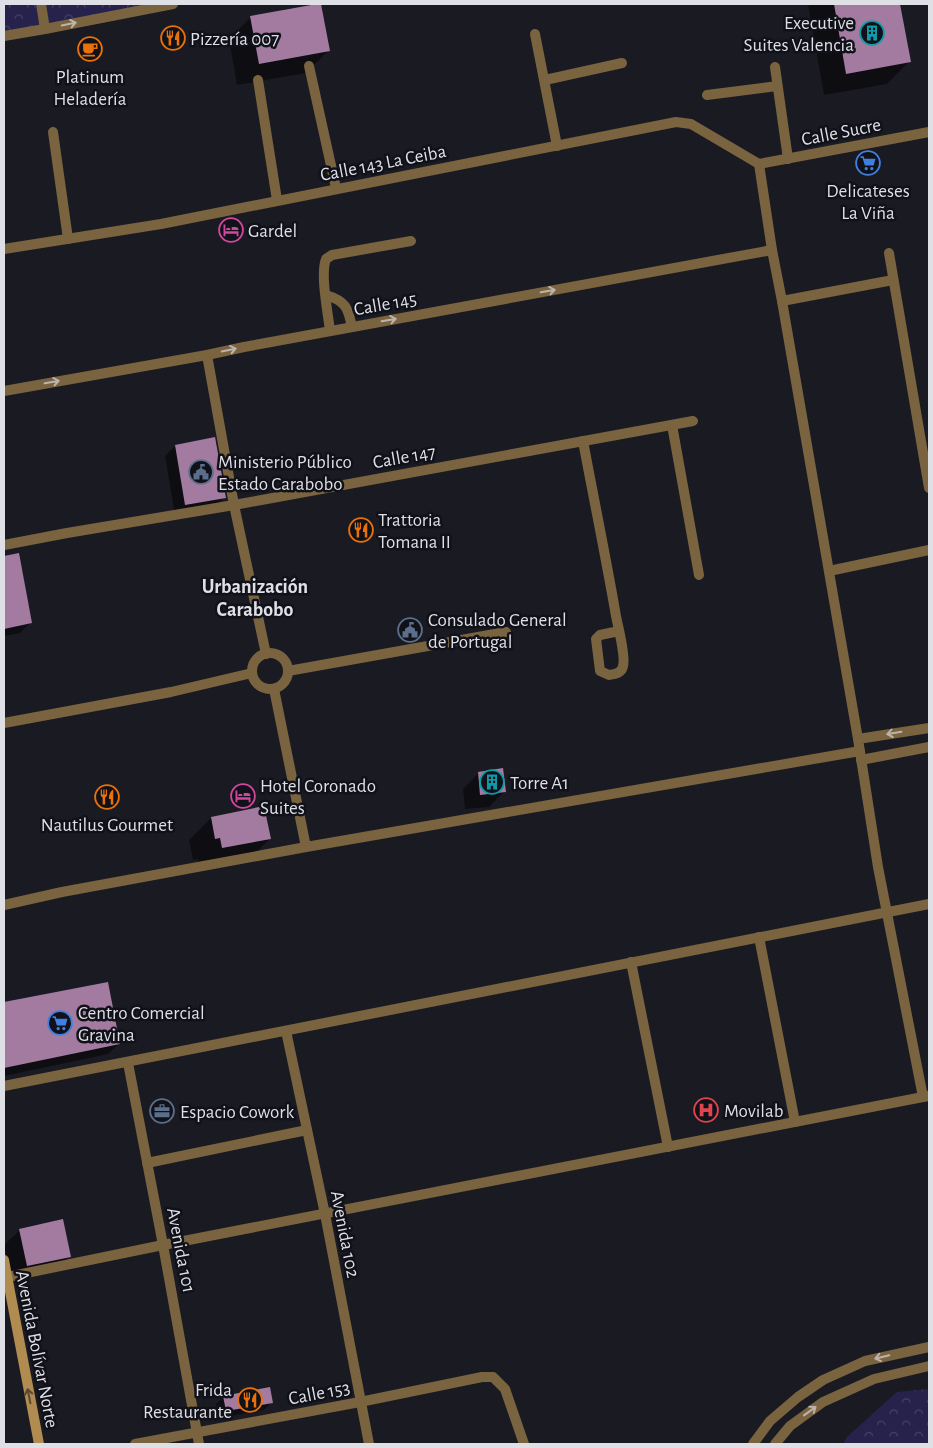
<svg xmlns="http://www.w3.org/2000/svg" width="933" height="1448" viewBox="0 0 933 1448" font-family="'Alegreya Sans',sans-serif">
<style>
.park{fill:url(#park-crowns)}
.shadow{fill:#0007}
.building{fill:#a37ba1}
.lines{fill:none;stroke-linecap:round;stroke-linejoin:round}
.street{stroke:#7a633f;stroke-width:10}
.secondary{stroke:#b18c50;stroke-width:10}
.oneway{stroke:#bcb4ac}
.oneway2{stroke:#594832}
.labels{text-anchor:middle;stroke-width:5;stroke-linejoin:round;paint-order:stroke}
.poi-label{font-size:19px;fill:#dfdfe6;stroke:#11111a;text-anchor:start}
.street-label{font-size:19px;fill:#dfdfe6;stroke:#11111a}
.neighbourhood-label{font-size:20px;font-weight:bold;fill:#dfdfe6;stroke:#11111a}
</style>
<defs>
<pattern id="park-crowns" width="20" height="18" patternUnits="userSpaceOnUse" patternTransform="scale(1.25)"><rect width="20" height="18" fill="#26224b"/><path d="M2 6a3 3 0 1 1 6 0M12 15a3 3 0 1 1 6 0" fill="none" stroke="#454265"/></pattern>
</defs>
<rect width="100%" height="100%" fill="#1a1a23"/>
<!-- park -->
<g class="park">
<path d="M 4,4 L 170,4 L 4,36 Z"/>
<path d="M 929,1389 L 929,1444 L 843,1444 L 847,1437 L 897,1392 Z"/>
</g>
<!-- shadow -->
<g class="shadow">
<path d="M 808,4 L 899,4 L 909,62 L 887,84 L 824,95 Z"/>
<path d="M 251,17 L 329,50 L 306,73 L 237,85 L 229,39 Z"/>
<path d="M 175,446 L 224,498 L 214,508 L 175,515 L 165,456 Z"/>
<path d="M 18,555 L 30,623 L 20,633 L 4,636 L 4,557 Z"/>
<path d="M 478,774 L 505,791 L 489,807 L 465,809 L 463,789 Z"/>
<path d="M 264,808 L 270,839 L 247,861 L 200,870 L 198,859 L 193,860 L 189,840 L 211,818 Z"/>
<path d="M 107,983 L 119,1044 L 108,1054 L 4,1076 L 4,1003 Z"/>
<path d="M 20,1230 L 70,1256 L 54,1272 L 12,1280 L 4,1245 Z"/>
<path d="M 224,1397 L 272,1402 L 264,1410 L 219,1418 L 216,1404 Z"/>
</g>
<!-- building -->
<g class="building">
<path d="M 317,4 L 321,4 L 330,51 L 259,64 L 250,16 Z"/>
<path d="M 834,4 L 900,4 L 911,62 L 846,74 Z"/>
<path d="M 215,437 L 226,498 L 185,505 L 175,445 Z"/>
<path d="M 19,553 L 32,623 L 4,629 L 4,556 Z"/>
<path d="M 503,768 L 506,792 L 480,795 L 478,772 Z"/>
<path d="M 264,806 L 271,839 L 222,848 L 220,838 L 215,839 L 211,817 Z"/>
<path d="M 108,982 L 120,1044 L 4,1068 L 4,1002 Z"/>
<path d="M 63,1219 L 71,1257 L 27,1266 L 19,1229 Z"/>
<path d="M 270,1387 L 273,1403 L 226,1411 L 223,1396 Z"/>
</g>
<g class="lines">
<!-- street -->
<g class="street">
<path d="M 41,4 L 45,29"/>
<path d="M 535,34 L 557,146"/>
<path d="M 4,36 L 45,29 L 173,4"/>
<path d="M 309,66 L 336,188"/>
<path d="M 775,67 L 788,159"/>
<path d="M 258,80 L 277,200"/>
<path d="M 545,80 L 622,63"/>
<path d="M 707,95 L 777,86"/>
<path d="M 53,132 L 68,239"/>
<path d="M 759,164 L 772,250 L 782,301 L 858,739 L 878,867 L 923,1097"/>
<path d="M 759,164 L 929,132"/>
<path d="M 4,249 L 161,224 L 676,122 L 691,124 L 759,164"/>
<path d="M 889,253 L 929,488"/>
<path d="M 326,295 C 346,301 348,308 352,327"/>
<path d="M 782,301 L 893,280"/>
<path d="M 330,331 C 328,313 320,274 326,259 L 332,255 L 411,241"/>
<path d="M 207,355 L 234,505 L 266,654"/>
<path d="M 4,391 L 207,355 L 244,347 L 772,250"/>
<path d="M 672,425 L 699,575"/>
<path d="M 583,441 C 594,500 606,558 616,616 C 618,627 626,656 623,666 C 622,673 615,674 609,675 L 600,671 L 596,639 L 600,635 L 619,631"/>
<path d="M 4,545 L 67,533 L 234,505 L 693,421"/>
<path d="M 829,571 L 929,550"/>
<circle cx="270" cy="671" r="18"/>
<path d="M 288,671 L 506,632"/>
<path d="M 274,689 L 306,847 L 860,751"/>
<path d="M 4,723 L 171,692 L 252,673"/>
<path d="M 858,739 L 929,728"/>
<path d="M 861,760 L 929,747"/>
<path d="M 4,905 L 62,892 L 306,847"/>
<path d="M 759,937 L 795,1122"/>
<path d="M 631,962 L 668,1147"/>
<path d="M 286,1031 L 325,1214 L 369,1444"/>
<path d="M 128,1063 L 163,1245 L 199,1444"/>
<path d="M 4,1086 L 929,904"/>
<path d="M 147,1163 L 307,1130"/>
<path d="M 7,1277 L 163,1245 L 928,1096"/>
<path d="M 135,1444 L 360,1402 L 482,1377 L 493,1377 L 505,1389 L 524,1444"/>
<path d="M 753,1444 L 770,1421 L 798,1397 L 823,1380 L 865,1361 L 929,1347"/>
<path d="M 775,1444 L 790,1426 L 823,1402 L 874,1379 L 929,1366"/>
</g>
<!-- secondary -->
<path class="secondary" d="M 4,1260 L 39,1444"/>
</g>
<!-- one-way arrows -->
<defs><path id="oneway-shaft" d="M-6 0H5M1.5-3L5.5 0L1.5 3" fill="none" stroke-width="1.6" stroke-linecap="round" stroke-linejoin="round" transform="scale(1.25)"/></defs>
<g class="oneway">
<use href="#oneway-shaft" transform="translate(69 24) rotate(-11)"/>
<use href="#oneway-shaft" transform="translate(548 291) rotate(-10)"/>
<use href="#oneway-shaft" transform="translate(389 320) rotate(-10)"/>
<use href="#oneway-shaft" transform="translate(229 350) rotate(-12)"/>
<use href="#oneway-shaft" transform="translate(52 382) rotate(-10)"/>
<use href="#oneway-shaft" transform="translate(894 733) rotate(171)"/>
<use href="#oneway-shaft" transform="translate(882 1357) rotate(167)"/>
<use href="#oneway-shaft" transform="translate(810 1411) rotate(-36)"/>
</g>
<use class="oneway2" href="#oneway-shaft" transform="translate(29 1396) rotate(-101)"/>
<!-- icons -->
<defs>
<g id="building-ring" transform="scale(1.25)"><circle r="9.5" fill="#11111a" stroke="#0f9aa8" stroke-width="1.5"/><path d="M-4-6H4V6H1V3H-1V6H-4ZM-2.5-4.3h1.7v1.8h-1.7ZM.8-4.3h1.7v1.8H.8ZM-2.5-1h1.7V.8h-1.7ZM.8-1h1.7V.8H.8Z" fill="#0f9aa8"/></g>
<g id="restaurant-ring" transform="scale(1.25)"><circle r="9.5" fill="#11111a" stroke="#e8710a" stroke-width="1.5"/><path d="M-5-6h1v4h1v-4h1v4h1v-4h1v5L-1.5 .5V6h-2V.5L-5-1ZM5-6V6H3V1.5H1.5Q1.5-4 5-6Z" fill="#e8710a"/></g>
<g id="cafe-ring" transform="scale(1.25)"><circle r="9.5" fill="#11111a" stroke="#e8710a" stroke-width="1.5"/><path d="M-5.5-4.5H6V0H3Q3 3.5 0 3.5H-2.5Q-5.5 3.5-5.5 0ZM3-3.2v2h1.7v-2ZM-6 4.5H4V6H-6Z" fill="#e8710a"/></g>
<g id="supermarket-ring" transform="scale(1.25)"><circle r="9.5" fill="#11111a" stroke="#3f7fe0" stroke-width="1.5"/><path d="M-6-5.5h2.5l.6 2H6L4.5 2H-2.5L-4.4-4H-6ZM-1.5 3.2a1.3 1.3 0 1 0 .1 0ZM3 3.2a1.3 1.3 0 1 0 .1 0Z" fill="#3f7fe0"/></g>
<g id="hotel-ring" transform="scale(1.25)"><circle r="9.5" fill="#11111a" stroke="#d1479c" stroke-width="1.5"/><path d="M-6-4.5h1.5V1H6V5H4.5V3h-9V5H-6ZM-4 0a1.8 1.8 0 1 1 3.6 0ZM.5 0V-2.5h3Q6-2.5 6 0Z" fill="#d1479c"/></g>
<g id="civic-ring" transform="scale(1.25)"><circle r="9.5" fill="#11111a" stroke="#5c6f8a" stroke-width="1.5"/><path d="M-.6-6.5H3V-4.5H.6V-3L4-1V1h2V6H-6V1h2V-1L-.6-3ZM-1.2 2.5V6h2.4V2.5Z" fill="#5c6f8a"/></g>
<g id="hospital-ring" transform="scale(1.25)"><circle r="9.5" fill="#11111a" stroke="#e0444e" stroke-width="1.5"/><path d="M-5-5h3v3.5h4V-5h3V5h-3V1.5h-4V5h-3Z" fill="#e0444e"/></g>
<g id="office-ring" transform="scale(1.25)"><circle r="9.5" fill="#11111a" stroke="#5c6f8a" stroke-width="1.5"/><path d="M-6-3h4V-5.5h4V-3h4V5H-6ZM-1-4.5V-3h2v-1.5ZM-6 0V1H6V0Z" fill="#5c6f8a"/></g>
</defs>
<g fill-rule="evenodd">
<use href="#building-ring" x="872" y="33"/>
<use href="#restaurant-ring" x="173" y="38"/>
<use href="#cafe-ring" x="90" y="49"/>
<use href="#supermarket-ring" x="868" y="163"/>
<use href="#hotel-ring" x="231" y="230"/>
<use href="#civic-ring" x="201" y="472"/>
<use href="#restaurant-ring" x="361" y="530"/>
<use href="#civic-ring" x="410" y="630"/>
<use href="#building-ring" x="492" y="782"/>
<use href="#hotel-ring" x="243" y="796"/>
<use href="#restaurant-ring" x="107" y="797"/>
<use href="#supermarket-ring" x="60" y="1023"/>
<use href="#hospital-ring" x="706" y="1110"/>
<use href="#office-ring" x="162" y="1111"/>
<use href="#restaurant-ring" x="250" y="1400"/>
</g>
<g class="labels">
<!-- poi labels -->
<g class="poi-label">
<text x="854" y="29" text-anchor="end">Executive<tspan x="854" dy="22">Suites Valencia</tspan></text>
<text x="190" y="45">Pizzería 007</text>
<text x="90" y="83" text-anchor="middle">Platinum<tspan x="90" dy="22">Heladería</tspan></text>
<text x="868" y="197" text-anchor="middle">Delicateses<tspan x="868" dy="22">La Viña</tspan></text>
<text x="248" y="237">Gardel</text>
<text x="218" y="468">Ministerio Público<tspan x="218" dy="22">Estado Carabobo</tspan></text>
<text x="378" y="526">Trattoria<tspan x="378" dy="22">Tomana II</tspan></text>
<text x="428" y="626">Consulado General<tspan x="428" dy="22">de Portugal</tspan></text>
<text x="510" y="789">Torre A1</text>
<text x="260" y="792">Hotel Coronado<tspan x="260" dy="22">Suites</tspan></text>
<text x="107" y="831" text-anchor="middle">Nautilus Gourmet</text>
<text x="78" y="1019">Centro Comercial<tspan x="78" dy="22">Gravina</tspan></text>
<text x="724" y="1117">Movilab</text>
<text x="180" y="1118">Espacio Cowork</text>
<text x="232" y="1396" text-anchor="end">Frida<tspan x="232" dy="22">Restaurante</tspan></text>
</g>
<!-- street labels -->
<g class="street-label">
<text transform="translate(841 131) rotate(-11)" y="7">Calle Sucre</text>
<text transform="translate(383 162) rotate(-11)" y="7">Calle 143 La Ceiba</text>
<text transform="translate(385 303) rotate(-10)" y="7">Calle 145</text>
<text transform="translate(404 456) rotate(-10)" y="7">Calle 147</text>
<text transform="translate(346 1234) rotate(79)" y="7">Avenida 102</text>
<text transform="translate(182 1250) rotate(79)" y="7">Avenida 101</text>
<text transform="translate(38 1349) rotate(79)" y="7">Avenida Bolívar Norte</text>
<text transform="translate(319 1392) rotate(-11)" y="7">Calle 153</text>
</g>
<!-- neighbourhood labels -->
<g class="neighbourhood-label">
<text x="255" y="593">Urbanización<tspan x="255" dy="23">Carabobo</tspan></text>
</g>
</g>
<!-- border -->
<rect width="933" height="1448" fill="none" stroke="#dfdfe6" stroke-width="10"/>
</svg>
